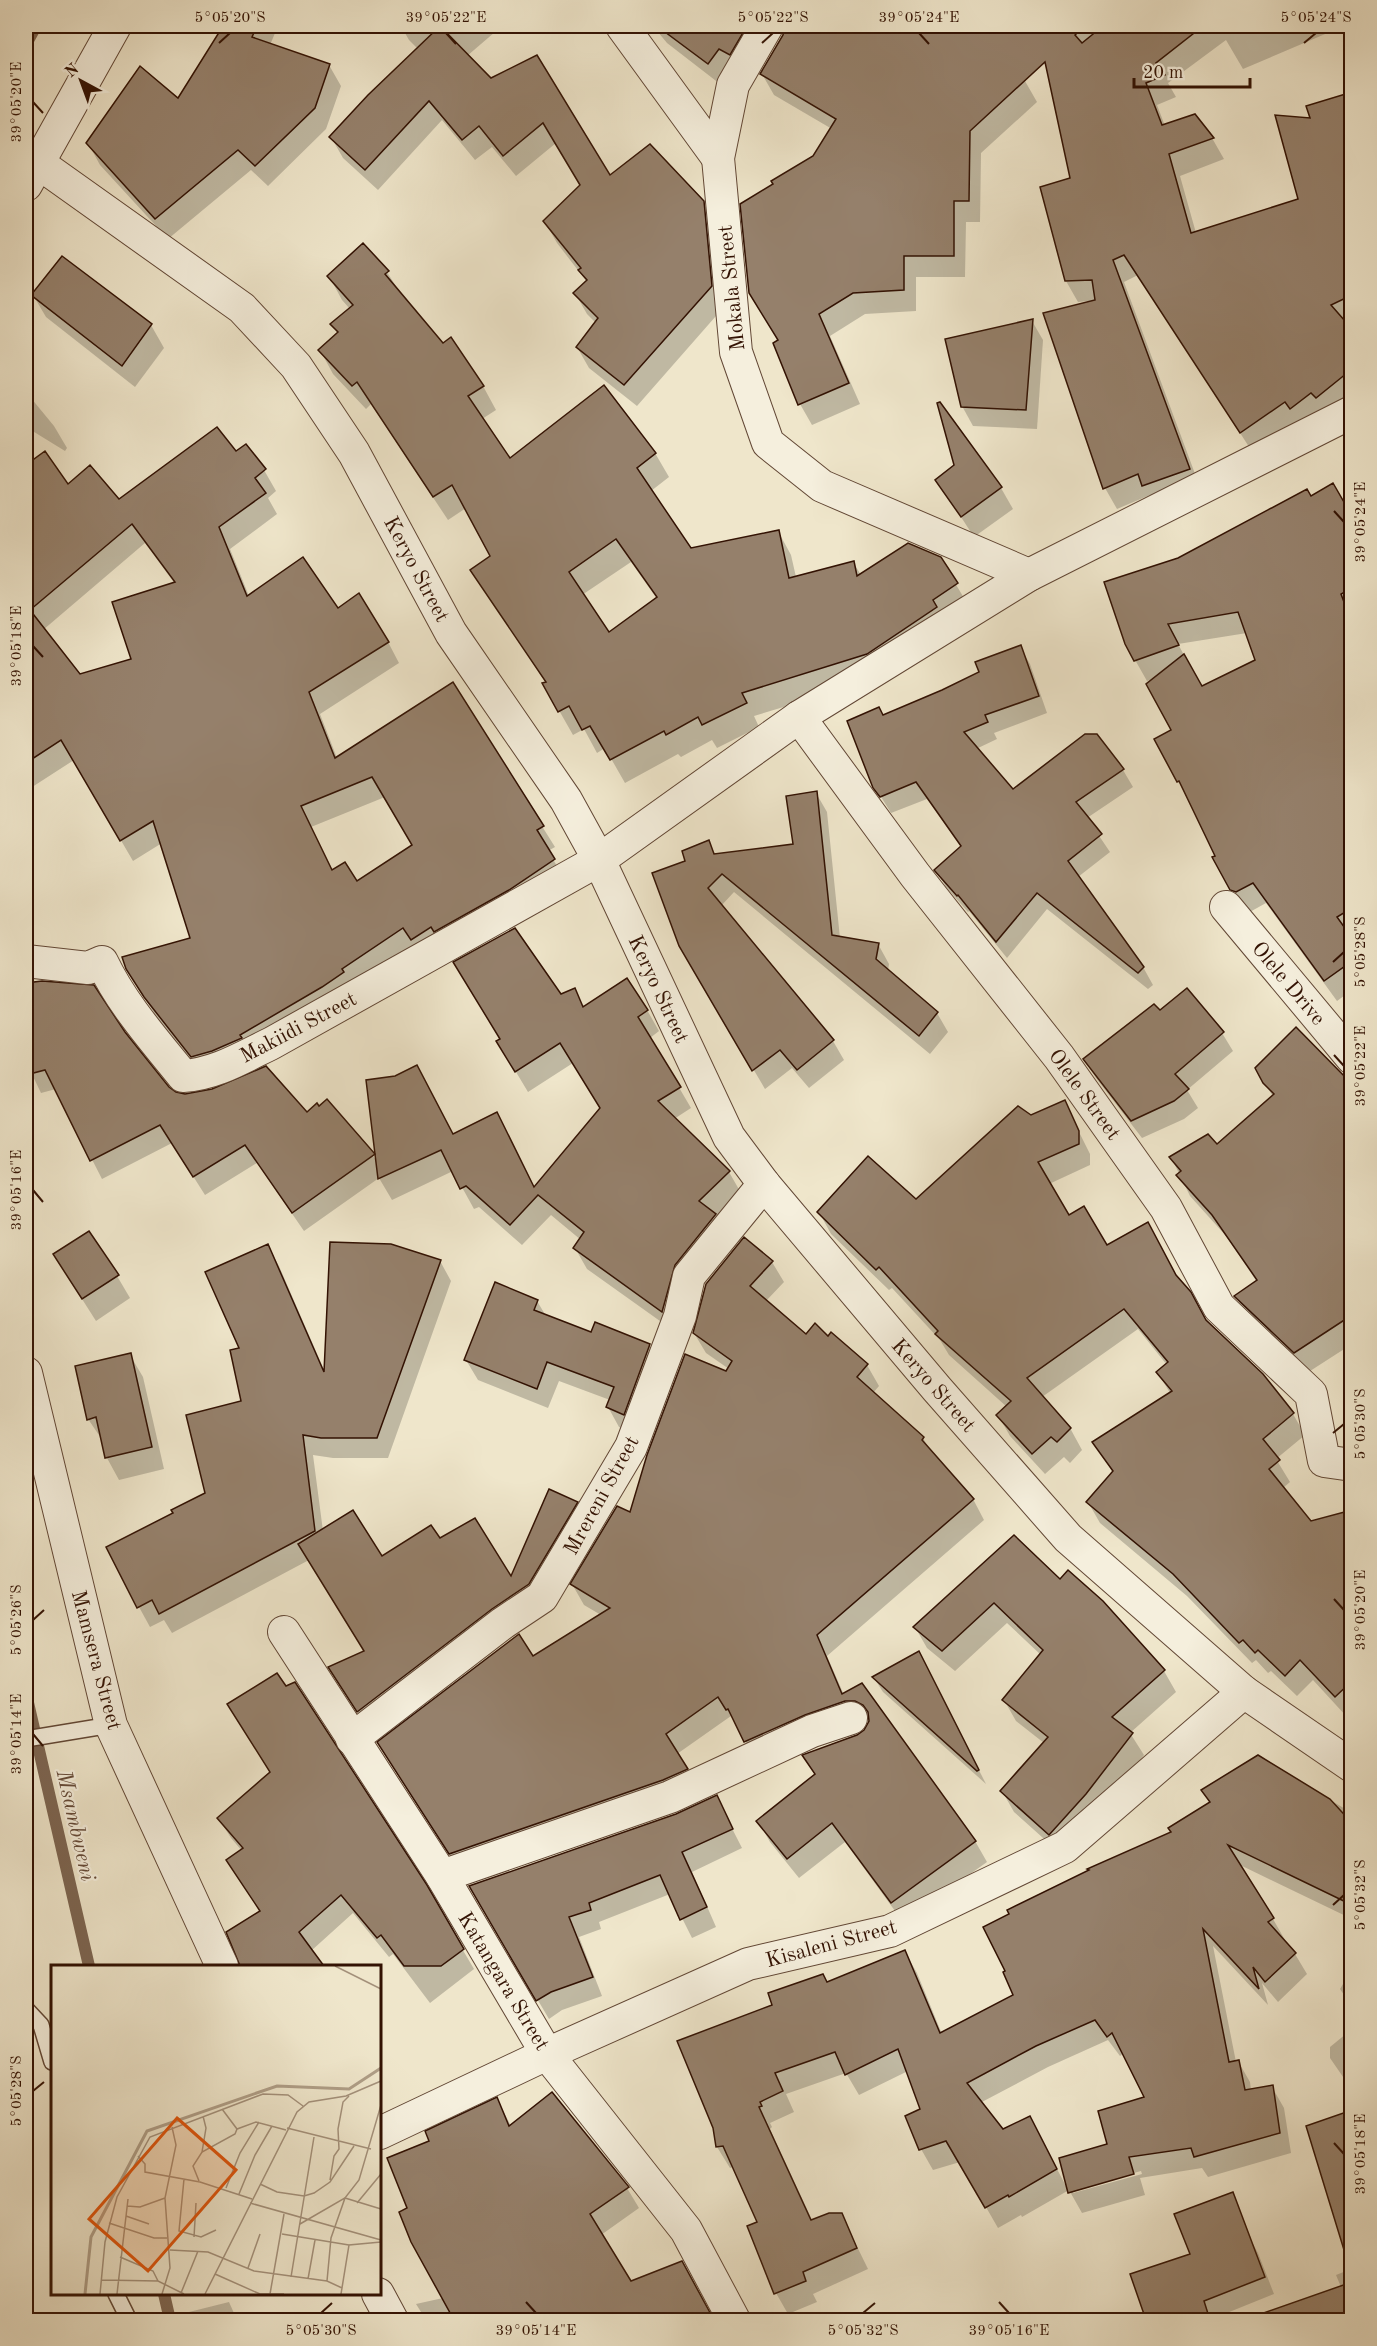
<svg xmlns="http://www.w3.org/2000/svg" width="1377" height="2346" viewBox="0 0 1377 2346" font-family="'Old Standard TT',serif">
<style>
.shadow{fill:#0003;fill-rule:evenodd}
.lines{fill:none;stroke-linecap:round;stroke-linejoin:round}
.stream{stroke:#7d6652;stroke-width:12}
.building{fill:#95806b;stroke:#331203;stroke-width:1.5;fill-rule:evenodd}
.lane-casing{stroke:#624735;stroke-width:18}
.street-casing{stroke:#624735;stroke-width:34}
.lane{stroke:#f5efdd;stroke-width:15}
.street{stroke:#f5efdd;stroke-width:32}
.ticks{fill:none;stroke:#331203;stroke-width:2}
.labels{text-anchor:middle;stroke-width:4.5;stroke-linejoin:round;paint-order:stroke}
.street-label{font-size:21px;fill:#331203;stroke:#f5efdd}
.water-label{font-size:22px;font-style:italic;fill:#654a38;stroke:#f5efdd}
.inset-river{fill:none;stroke:#af9e87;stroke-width:3}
.inset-road{fill:none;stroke:#a4917b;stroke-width:1.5}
.view{fill:#df550c;fill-opacity:0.15;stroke:#df550c;stroke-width:3}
.inset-edge{fill:none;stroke:#331203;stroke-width:3}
.neatline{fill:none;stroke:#331203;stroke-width:2}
.ticks-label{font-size:15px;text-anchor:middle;fill:#331203}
</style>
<rect width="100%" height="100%" fill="#efe6cb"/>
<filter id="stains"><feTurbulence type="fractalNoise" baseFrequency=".00333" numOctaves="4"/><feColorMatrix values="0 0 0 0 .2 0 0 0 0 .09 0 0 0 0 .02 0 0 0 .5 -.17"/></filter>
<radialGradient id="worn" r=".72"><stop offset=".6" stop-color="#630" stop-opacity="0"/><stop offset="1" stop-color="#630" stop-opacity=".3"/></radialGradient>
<!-- shadow -->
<g class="shadow">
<path d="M 207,26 L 278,26 L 270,45 L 329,65 L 341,86 L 326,129 L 268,186 L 251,170 L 168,239 L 100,165 L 88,143 L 179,100 L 220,32 Z"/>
<path d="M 401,26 L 502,26 L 467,56 L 491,80 L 610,177 L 703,202 L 715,224 L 723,308 L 637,406 L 589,368 L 577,347 L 596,323 L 587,314 L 575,293 L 587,282 L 557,243 L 545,222 L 582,186 L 556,143 L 516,176 L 492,147 L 475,160 L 442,120 L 378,190 L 343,158 L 331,137 L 418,49 L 409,40 Z"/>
<path d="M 653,26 L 928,26 L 1025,81 L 1037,102 L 981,153 L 980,222 L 966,222 L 965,277 L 916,277 L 916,311 L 865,314 L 830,336 L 860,404 L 812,425 L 800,404 L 780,341 L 814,158 L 832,129 L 774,95 L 762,74 L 785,30 L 779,29 L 720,84 L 667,43 Z"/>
<path d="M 1052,26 L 1344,26 L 1243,69 L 1226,40 L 1168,83 L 1176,97 L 1157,105 L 1165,126 L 1212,138 L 1224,159 L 1180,176 L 1196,233 L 1300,200 L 1312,120 L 1352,95 L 1352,397 L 1327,416 L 1253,453 L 1138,275 L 1124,282 L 1201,490 L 1156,506 L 1150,495 L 1117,509 L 1105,488 L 1089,301 L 1078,302 L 1066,281 L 1072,179 L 1100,81 Z"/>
<path d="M 62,258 L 151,325 L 164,348 L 135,387 L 46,317 L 33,295 Z"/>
<path d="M 387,272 L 402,296 L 443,345 L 483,386 L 496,410 L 482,419 L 510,460 L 655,453 L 669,477 L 651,491 L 690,549 L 778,531 L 791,555 L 796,577 L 853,562 L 861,575 L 940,558 L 970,608 L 880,678 L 754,716 L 759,727 L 717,748 L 712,740 L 681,757 L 678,754 L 625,783 L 605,748 L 597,753 L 584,729 L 573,735 L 544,684 L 546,683 L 472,570 L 492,557 L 466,508 L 448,520 L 371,404 L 366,409 L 333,374 L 320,350 L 338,334 L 332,324 L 350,309 L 342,300 L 329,276 ZM 631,562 L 657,599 L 608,635 L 582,595 Z"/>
<path d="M 1032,321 L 1043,340 L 1037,429 L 973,426 L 962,406 Z"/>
<path d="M 26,392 L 54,426 L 67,448 L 65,451 L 26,427 Z"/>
<path d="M 44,453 L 67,486 L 119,501 L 236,454 L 264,470 L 276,491 L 268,498 L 277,514 L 230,549 L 249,596 L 337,610 L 388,642 L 399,663 L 320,714 L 337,758 L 453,684 L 555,847 L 548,851 L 566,881 L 204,1077 L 157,1018 L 140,990 L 192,939 L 162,843 L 133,861 L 74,760 L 26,791 L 26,466 ZM 145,543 L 175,584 L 133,660 L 80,676 L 43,630 ZM 385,797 L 414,846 L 357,883 L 333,871 L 311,827 Z"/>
<path d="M 937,480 L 1001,488 L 1013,509 L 974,537 Z"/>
<path d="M 1311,497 L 1352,518 L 1352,936 L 1349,937 L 1352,941 L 1352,990 L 1337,1001 L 1266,903 L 1248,913 L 1244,910 L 1178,781 L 1173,731 L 1156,678 L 1147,681 L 1126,644 L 1179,559 ZM 1247,633 L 1257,661 L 1202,688 L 1178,644 Z"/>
<path d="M 1020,647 L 1030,664 L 1047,713 L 994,733 L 997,739 L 976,749 L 1013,791 L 1096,736 L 1123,770 L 1133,787 L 1087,818 L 1110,852 L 1078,877 L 1143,967 L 1153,985 L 1148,989 L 1047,909 L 1007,958 L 969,911 L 968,912 L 946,887 L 936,870 L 962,848 L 927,799 L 891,813 L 875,787 L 883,717 L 981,672 Z"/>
<path d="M 816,793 L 827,812 L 840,938 L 878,944 L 889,964 L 888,971 L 937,1013 L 948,1032 L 930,1054 L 734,892 L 721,906 L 833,1041 L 844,1060 L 809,1088 L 792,1068 L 765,1089 L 680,945 L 687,862 L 708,842 L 716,855 L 795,845 Z"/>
<path d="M 42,982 L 124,1033 L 168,1088 L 175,1094 L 307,1114 L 319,1108 L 327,1102 L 378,1162 L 453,1136 L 508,1135 L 535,1188 L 601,1109 L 573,1063 L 528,1092 L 510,1062 L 561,996 L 574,990 L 585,1008 L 647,1010 L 659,1031 L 650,1038 L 691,1108 L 674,1119 L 729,1172 L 741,1193 L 716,1217 L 727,1236 L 674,1331 L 587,1269 L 575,1248 L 581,1240 L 551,1215 L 522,1245 L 479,1207 L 474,1209 L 453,1171 L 392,1200 L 379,1178 L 304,1231 L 257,1163 L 205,1195 L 172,1143 L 102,1179 L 56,1089 L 41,1093 L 28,1066 L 26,1067 L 26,985 Z"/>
<path d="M 1160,1012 L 1222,1033 L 1233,1051 L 1187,1090 L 1198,1108 L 1184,1119 L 1142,1138 L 1096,1078 L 1085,1060 Z"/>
<path d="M 1265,1083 L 1352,1085 L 1352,1344 L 1307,1373 L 1248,1317 L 1236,1297 L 1257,1282 L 1226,1236 L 1190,1196 L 1171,1157 L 1216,1146 L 1273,1097 Z"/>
<path d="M 1064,1102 L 1090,1154 L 1090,1165 L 1049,1184 L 1069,1217 L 1106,1247 L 1178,1279 L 1206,1321 L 1293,1414 L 1305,1435 L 1276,1459 L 1290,1482 L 1283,1488 L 1310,1522 L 1352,1512 L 1352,1714 L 1347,1717 L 1313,1680 L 1297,1696 L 1271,1671 L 1268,1673 L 1256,1660 L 1252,1663 L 1187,1596 L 1100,1523 L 1088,1502 L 1113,1473 L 1094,1442 L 1170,1393 L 1158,1373 L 1167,1365 L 1138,1329 L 1042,1397 L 1070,1428 L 1082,1450 L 1070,1463 L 1064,1457 L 1045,1474 L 1010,1436 L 998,1415 L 1007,1407 L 949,1355 L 940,1340 L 892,1288 L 889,1290 L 831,1234 L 819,1212 L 916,1201 L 1031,1117 Z"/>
<path d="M 268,1246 L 279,1266 L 325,1372 L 440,1261 L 451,1281 L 388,1458 L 333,1458 L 313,1455 L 323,1531 L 381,1558 L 440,1540 L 511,1579 L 576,1503 L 589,1524 L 541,1606 L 371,1733 L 343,1689 L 366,1652 L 309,1560 L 172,1633 L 164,1620 L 150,1627 L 139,1607 L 175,1514 L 207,1494 L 243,1402 L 241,1349 Z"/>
<path d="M 772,1262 L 784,1282 L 766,1301 L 806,1336 L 828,1338 L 832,1334 L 867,1365 L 879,1386 L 873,1393 L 923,1438 L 931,1452 L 973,1499 L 984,1520 L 827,1656 L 844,1695 L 861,1685 L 975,1841 L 987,1862 L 903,1922 L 845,1842 L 799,1878 L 770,1842 L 758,1821 L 815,1775 L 804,1756 L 857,1736 L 865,1731 L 870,1722 L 857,1721 L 757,1761 L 731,1716 L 677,1754 L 699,1789 L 462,1874 L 391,1763 L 533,1658 L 601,1615 L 584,1605 L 572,1584 L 631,1514 L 729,1369 L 706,1353 L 694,1333 Z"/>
<path d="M 117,1276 L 130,1298 L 96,1321 L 68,1277 Z"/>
<path d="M 537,1301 L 546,1316 L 592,1334 L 649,1345 L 661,1365 L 635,1434 L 619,1427 L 608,1407 L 610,1400 L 559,1381 L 548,1408 L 478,1380 L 466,1360 Z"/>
<path d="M 130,1355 L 143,1377 L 164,1469 L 119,1480 L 107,1458 L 103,1441 L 88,1419 Z"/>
<path d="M 1060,1581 L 1102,1602 L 1164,1671 L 1176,1692 L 1130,1733 L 1144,1755 L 1097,1815 L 1062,1855 L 1014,1812 L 1002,1791 L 1044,1743 L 1016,1721 L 1004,1700 L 1041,1655 L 1007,1623 L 955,1671 L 927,1648 L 915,1627 Z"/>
<path d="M 927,1668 L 986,1784 L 883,1692 L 874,1678 Z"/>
<path d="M 1258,1757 L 1352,1813 L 1352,1919 L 1238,1864 L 1273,1919 L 1285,1940 L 1283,1941 L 1295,1954 L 1307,1974 L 1278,2002 L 1262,1983 L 1268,2005 L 1213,1946 L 1236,2062 L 1238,2061 L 1250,2082 L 1251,2090 L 1272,2087 L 1284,2108 L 1291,2153 L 1208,2177 L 1202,2168 L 1140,2178 L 1145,2195 L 1082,2213 L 1069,2190 L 1022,2217 L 1021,2215 L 998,2228 L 960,2162 L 933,2170 L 921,2149 L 922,2110 L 908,2071 L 859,2095 L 846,2073 L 786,2094 L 794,2112 L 770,2123 L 772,2127 L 770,2129 L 813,2222 L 841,2214 L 868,2269 L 813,2294 L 817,2302 L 788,2314 L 776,2293 L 759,2222 L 734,2167 L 730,2168 L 717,2147 L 774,2006 L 905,1952 L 917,1973 L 942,2034 L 1015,1996 L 1173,1833 L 1211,1803 ZM 1108,2040 L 1120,2056 L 1124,2053 L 1146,2098 L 1109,2145 L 1067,2188 L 1030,2118 L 1002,2131 L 980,2103 L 1048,2067 ZM 1141,2171 L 1142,2174 L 1073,2193 L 1073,2190 Z"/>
<path d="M 716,1797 L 742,1848 L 692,1872 L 716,1927 L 692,1938 L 670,1894 L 599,1922 L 601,1929 L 579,1937 L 602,1996 L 562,2010 L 549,2019 L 471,1887 L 676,1815 Z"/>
<path d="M 219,1819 L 425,1886 L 474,1969 L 430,2003 L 393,1954 L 389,1957 L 353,1913 L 311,1951 L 322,1966 L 249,1966 L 239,1952 L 261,1912 L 242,1851 L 231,1838 Z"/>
<path d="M 1352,1969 L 1352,2007 L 1340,1989 Z"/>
<path d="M 1352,2029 L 1352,2090 L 1330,2058 L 1330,2047 Z"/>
<path d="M 497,2099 L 511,2126 L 627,2188 L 639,2208 L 601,2235 L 631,2282 L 693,2283 L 713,2320 L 426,2320 L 416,2304 L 443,2298 L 409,2209 L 431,2142 Z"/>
<path d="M 1352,2222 L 1352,2320 L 1295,2320 L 1290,2306 L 1341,2287 L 1336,2275 L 1351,2269 L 1338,2224 Z"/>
<path d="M 1248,2235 L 1258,2253 L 1274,2294 L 1212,2319 L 1213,2320 L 1148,2320 L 1132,2275 Z"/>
<path d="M 229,2302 L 237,2320 L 191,2320 L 189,2312 Z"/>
</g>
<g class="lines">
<!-- stream -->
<g class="stream">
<path d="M 26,44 L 36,26"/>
<path d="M 26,1694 L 89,1966"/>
<path d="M 164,2294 L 170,2320"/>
</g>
</g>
<!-- building -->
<g class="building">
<path d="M 223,26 L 257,26 L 252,37 L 330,64 L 315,108 L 255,166 L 238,150 L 155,219 L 86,143 L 140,66 L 178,98 Z"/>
<path d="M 440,26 L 491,78 L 537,55 L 610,175 L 650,144 L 704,201 L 712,286 L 624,385 L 576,347 L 598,318 L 573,293 L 587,280 L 578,270 L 581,268 L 543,221 L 580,185 L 543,123 L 503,156 L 479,126 L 462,140 L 429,101 L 365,170 L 329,137 L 368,95 Z"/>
<path d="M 657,26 L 747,26 L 730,55 L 719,49 L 708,64 Z"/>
<path d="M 785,26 L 1085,26 L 1075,35 L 1082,43 L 1103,26 L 1203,26 L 1156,63 L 1165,75 L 1146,83 L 1162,125 L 1195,114 L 1214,138 L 1169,154 L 1191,233 L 1298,199 L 1275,115 L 1310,118 L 1306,106 L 1352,92 L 1352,295 L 1331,305 L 1352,329 L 1352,369 L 1316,398 L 1311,393 L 1290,409 L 1285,402 L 1240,433 L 1124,255 L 1113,260 L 1190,469 L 1142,486 L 1138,474 L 1103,489 L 1043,313 L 1095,300 L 1092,280 L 1065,281 L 1040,187 L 1070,178 L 1045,62 L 970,131 L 969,201 L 954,201 L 954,256 L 904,256 L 904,290 L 853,293 L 819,314 L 849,383 L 798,405 L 773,343 L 778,340 L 749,293 L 740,204 L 773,184 L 771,181 L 813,156 L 836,119 L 760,74 L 783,35 Z"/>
<path d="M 363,243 L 389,271 L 385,274 L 443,343 L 451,337 L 484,386 L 468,396 L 510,458 L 604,385 L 656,453 L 637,468 L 691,548 L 779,530 L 789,578 L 854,561 L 857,576 L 908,543 L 941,557 L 958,583 L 933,600 L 937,607 L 867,654 L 742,693 L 747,703 L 702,725 L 698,717 L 666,735 L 664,731 L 610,760 L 590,726 L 582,730 L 569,706 L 558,712 L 542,683 L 546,682 L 470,570 L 490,556 L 452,485 L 433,497 L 357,382 L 352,386 L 318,350 L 338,332 L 330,324 L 353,305 L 327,276 ZM 616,539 L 657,597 L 609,632 L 569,572 Z"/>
<path d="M 62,256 L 152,324 L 122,366 L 31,295 Z"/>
<path d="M 1033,319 L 1026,410 L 961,407 L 945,339 Z"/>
<path d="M 940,402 L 1002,487 L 961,517 L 935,480 L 954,465 L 937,403 Z"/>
<path d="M 217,427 L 236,451 L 246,444 L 266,469 L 255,478 L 266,493 L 219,527 L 247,596 L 303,557 L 338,608 L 359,593 L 389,642 L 309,692 L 335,758 L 453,682 L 544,826 L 537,830 L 555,859 L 509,890 L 434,932 L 431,927 L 411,940 L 403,928 L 342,969 L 344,972 L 322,987 L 240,1035 L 242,1038 L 212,1051 L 191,1057 L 144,997 L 126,969 L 122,957 L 190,938 L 153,821 L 120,841 L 61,740 L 26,763 L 26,465 L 45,451 L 68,484 L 90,465 L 119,499 ZM 132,524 L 175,582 L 112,602 L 131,659 L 80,674 L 30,610 ZM 372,777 L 412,845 L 357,881 L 345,862 L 332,870 L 301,806 Z"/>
<path d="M 1333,483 L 1352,516 L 1352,588 L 1341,594 L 1352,623 L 1352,908 L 1337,917 L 1352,938 L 1352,961 L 1324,981 L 1253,883 L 1236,892 L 1230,890 L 1212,857 L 1215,856 L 1179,781 L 1177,782 L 1154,739 L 1171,730 L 1146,684 L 1184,654 L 1202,686 L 1255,660 L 1238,612 L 1168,624 L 1179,645 L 1134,661 L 1125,644 L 1104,582 L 1178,558 L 1307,489 L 1311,496 Z"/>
<path d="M 1021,645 L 1039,696 L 985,715 L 988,722 L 964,732 L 1013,789 L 1085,734 L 1097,734 L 1124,769 L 1076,802 L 1102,834 L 1068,861 L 1144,967 L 1138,973 L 1037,893 L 996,942 L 958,895 L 957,896 L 934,870 L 961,846 L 916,782 L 880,797 L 873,788 L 847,721 L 879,707 L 883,715 L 942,690 L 979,672 L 975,662 Z"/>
<path d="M 817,791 L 832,935 L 879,943 L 876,959 L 938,1012 L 919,1036 L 722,874 L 708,888 L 834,1040 L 797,1070 L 780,1050 L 752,1071 L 679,946 L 652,873 L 685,861 L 682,851 L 709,840 L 714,854 L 793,844 L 786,796 Z"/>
<path d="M 515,928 L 561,994 L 575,988 L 583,1007 L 627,978 L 648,1010 L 638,1017 L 681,1087 L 658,1101 L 730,1171 L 699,1201 L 716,1214 L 675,1265 L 662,1312 L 573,1248 L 584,1232 L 538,1195 L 510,1225 L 466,1186 L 460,1189 L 441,1150 L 378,1179 L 366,1080 L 395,1076 L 417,1065 L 453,1134 L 497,1112 L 534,1187 L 600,1108 L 560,1043 L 515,1072 L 496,1041 L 500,1039 L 453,962 Z"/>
<path d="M 42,981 L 94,985 L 125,1032 L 169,1087 L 176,1092 L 185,1094 L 212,1089 L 266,1066 L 307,1112 L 317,1103 L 319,1106 L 327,1099 L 375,1154 L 292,1213 L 245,1145 L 193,1177 L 160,1125 L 90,1161 L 45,1070 L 26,1075 L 26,983 Z"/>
<path d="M 1187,988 L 1224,1032 L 1175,1074 L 1189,1089 L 1174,1101 L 1131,1121 L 1083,1059 L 1154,1004 L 1160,1010 Z"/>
<path d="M 1296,1027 L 1352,1084 L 1352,1315 L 1294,1353 L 1234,1296 L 1257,1280 L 1212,1215 L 1176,1175 L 1181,1171 L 1169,1157 L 1208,1134 L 1217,1144 L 1274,1094 L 1263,1083 L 1255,1068 Z"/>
<path d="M 1065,1100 L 1079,1131 L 1079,1144 L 1038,1162 L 1069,1215 L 1084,1206 L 1107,1245 L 1148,1222 L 1176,1275 L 1191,1292 L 1206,1320 L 1263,1374 L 1294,1413 L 1263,1439 L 1280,1460 L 1269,1469 L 1311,1521 L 1352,1510 L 1352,1681 L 1335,1697 L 1300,1660 L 1285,1676 L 1258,1650 L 1255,1653 L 1243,1640 L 1239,1643 L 1173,1574 L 1086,1502 L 1113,1471 L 1092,1442 L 1172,1391 L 1156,1372 L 1168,1362 L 1124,1309 L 1027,1378 L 1071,1428 L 1057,1442 L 1051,1437 L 1032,1454 L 996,1415 L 1011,1401 L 935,1334 L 938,1331 L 879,1267 L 876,1270 L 817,1212 L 868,1156 L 916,1199 L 1018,1106 L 1031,1115 Z"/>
<path d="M 89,1231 L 119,1275 L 82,1299 L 53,1254 Z"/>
<path d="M 744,1237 L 773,1261 L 750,1286 L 806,1334 L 815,1323 L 828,1336 L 831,1332 L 868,1364 L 857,1377 L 924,1437 L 922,1440 L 974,1499 L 817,1635 L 842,1694 L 862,1683 L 976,1841 L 891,1903 L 832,1823 L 787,1859 L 756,1821 L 815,1774 L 802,1755 L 857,1735 L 864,1730 L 869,1721 L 868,1712 L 863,1705 L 855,1701 L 845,1701 L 805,1715 L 744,1742 L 728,1709 L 726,1710 L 718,1697 L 666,1734 L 688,1769 L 663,1780 L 449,1854 L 377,1742 L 519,1634 L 533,1656 L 610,1608 L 570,1584 L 617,1506 L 630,1512 L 647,1455 L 685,1354 L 726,1371 L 732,1361 L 693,1333 L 706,1284 Z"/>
<path d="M 330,1242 L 391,1244 L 441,1260 L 377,1438 L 321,1438 L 303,1435 L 315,1531 L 159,1614 L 152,1600 L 137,1608 L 106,1547 L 173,1513 L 171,1510 L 205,1493 L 186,1415 L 241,1401 L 230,1350 L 239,1348 L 205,1272 L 268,1244 L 324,1372 Z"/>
<path d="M 495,1282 L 538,1300 L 534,1310 L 591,1332 L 595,1322 L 650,1344 L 624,1415 L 606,1407 L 614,1387 L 547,1362 L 537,1389 L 464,1360 Z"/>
<path d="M 131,1353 L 152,1447 L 105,1458 L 96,1417 L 87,1420 L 75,1366 Z"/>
<path d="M 549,1489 L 578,1502 L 529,1584 L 492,1609 L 357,1712 L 328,1667 L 364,1651 L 298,1544 L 353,1510 L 382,1556 L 431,1525 L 440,1538 L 475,1518 L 511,1576 Z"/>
<path d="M 1014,1535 L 1060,1579 L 1068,1570 L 1103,1601 L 1165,1670 L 1112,1717 L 1133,1733 L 1086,1794 L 1049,1835 L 1000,1791 L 1048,1737 L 1002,1700 L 1043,1650 L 994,1603 L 942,1651 L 913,1627 Z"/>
<path d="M 919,1651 L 979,1770 L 977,1771 L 872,1677 Z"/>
<path d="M 277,1673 L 286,1686 L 295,1682 L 427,1885 L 464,1949 L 441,1966 L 404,1966 L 381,1935 L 377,1938 L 341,1895 L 299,1932 L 324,1966 L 240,1966 L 226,1932 L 260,1911 L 226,1860 L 243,1848 L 217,1818 L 270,1772 L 227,1704 Z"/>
<path d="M 1258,1755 L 1330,1799 L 1352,1823 L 1352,1905 L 1228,1845 L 1274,1918 L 1268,1922 L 1296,1953 L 1265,1982 L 1253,1967 L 1259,1989 L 1203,1929 L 1229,2062 L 1239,2060 L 1245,2090 L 1273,2085 L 1280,2133 L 1194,2157 L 1191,2148 L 1129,2157 L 1134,2174 L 1068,2193 L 1059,2158 L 1107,2144 L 1098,2111 L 1144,2097 L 1112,2033 L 1107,2037 L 1095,2020 L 1036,2046 L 967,2083 L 1003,2129 L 1030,2116 L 1057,2169 L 1009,2197 L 1008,2195 L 985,2208 L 946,2141 L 919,2150 L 905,2116 L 920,2109 L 898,2049 L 845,2075 L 835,2052 L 775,2073 L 783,2091 L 760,2102 L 762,2106 L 759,2107 L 811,2220 L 829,2213 L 842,2213 L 857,2248 L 803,2272 L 806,2281 L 774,2294 L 747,2226 L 757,2222 L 723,2146 L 716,2147 L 713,2128 L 677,2041 L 772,2005 L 768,1993 L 823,1974 L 827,1982 L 905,1950 L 940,2033 L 1013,1995 L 1003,1972 L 1005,1971 L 983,1927 L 1009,1914 L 1007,1910 L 1089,1870 L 1087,1869 L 1171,1832 L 1168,1828 L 1210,1802 L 1201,1790 Z"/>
<path d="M 717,1795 L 733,1829 L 682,1852 L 707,1907 L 680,1920 L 660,1875 L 589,1903 L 591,1910 L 569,1917 L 593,1977 L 551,1992 L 536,2001 L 469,1886 L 676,1814 Z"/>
<path d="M 552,2092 L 629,2187 L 590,2214 L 631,2281 L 682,2261 L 714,2320 L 454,2320 L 411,2242 L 399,2212 L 407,2208 L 387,2158 L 429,2141 L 425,2131 L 497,2097 L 509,2126 Z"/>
<path d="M 1352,2110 L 1352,2249 L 1344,2250 L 1306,2126 Z"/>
<path d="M 1233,2192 L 1265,2277 L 1204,2301 L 1210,2320 L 1146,2320 L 1130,2274 L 1190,2254 L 1174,2214 Z"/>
<path d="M 1352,2282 L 1352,2320 L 1256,2320 L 1255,2316 Z"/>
</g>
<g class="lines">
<!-- lane casing -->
<g class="lane-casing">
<g id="lane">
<path d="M 26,1739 L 111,1725"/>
<path d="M 26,2009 L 41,2025 L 52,2062"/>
<path d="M 116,2294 L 129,2320"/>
</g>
</g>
<!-- street casing -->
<g class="street-casing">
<g id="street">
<path d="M 622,26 L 718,158"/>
<path d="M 767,26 L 733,85 L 718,158 L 736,352 L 768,443 L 822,486 L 1029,575"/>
<path d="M 37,162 L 242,308 L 296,366 L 354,453 L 451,633 L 566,800 L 599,860 L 729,1137 L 764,1184 L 937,1389 L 1068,1538 L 1244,1692 L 1352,1766"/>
<path d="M 26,185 L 115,26"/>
<path d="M 799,717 L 915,875 L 1059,1057 L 1166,1208 L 1219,1307 L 1311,1394 L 1324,1461 L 1352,1465"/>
<path d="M 1226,907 L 1352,1058"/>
<path d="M 26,961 L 88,968 L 102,962 C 122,1004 154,1040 183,1076 C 216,1074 243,1057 272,1043 L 599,860 L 799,717 L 1029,575 L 1352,412"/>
<path d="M 26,1373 L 111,1725 L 222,1966"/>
<path d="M 284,1632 L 442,1876 L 547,2054 L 686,2230 L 734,2320"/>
<path d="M 352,1739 L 503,1623 L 542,1597 L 631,1447 L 680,1316 L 689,1276 L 764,1184"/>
<path d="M 442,1876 L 670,1797 L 812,1731 L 851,1718"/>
<path d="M 380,2133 L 547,2054 L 748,1964 L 890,1931 L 1065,1847 L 1244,1692"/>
<path d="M 378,2294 L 392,2320"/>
</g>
</g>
<!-- lane -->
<use href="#lane" class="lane"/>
<!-- street -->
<use href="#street" class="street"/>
</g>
<!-- ticks -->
<path class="ticks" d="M 446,33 L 456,44M 919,33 L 929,44M 219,43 L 230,33M 762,43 L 773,33M 1304,43 L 1316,33M 33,102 L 43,113M 1334,511 L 1344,522M 33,646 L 43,657M 1333,962 L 1344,952M 1334,1055 L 1344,1066M 33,1190 L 43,1202M 1333,1433 L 1344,1424M 1334,1599 L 1344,1610M 33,1620 L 44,1610M 33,1734 L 43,1746M 1333,1905 L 1344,1895M 33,2091 L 44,2082M 1334,2143 L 1344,2154M 526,2302 L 536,2313M 999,2302 L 1009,2313M 321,2313 L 332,2303M 863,2313 L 875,2303"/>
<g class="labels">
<!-- street labels -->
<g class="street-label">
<text transform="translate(731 288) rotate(-96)" y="7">Mokala Street</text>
<text transform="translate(417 569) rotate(62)" y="7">Keryo Street</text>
<text transform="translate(1289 983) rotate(50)" y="7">Olele Drive</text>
<text transform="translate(659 989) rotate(65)" y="7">Keryo Street</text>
<text transform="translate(298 1027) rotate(-28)" y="7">Makiidi Street</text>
<text transform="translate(1085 1094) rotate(54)" y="7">Olele Street</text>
<text transform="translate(934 1385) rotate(49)" y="7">Keryo Street</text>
<text transform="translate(601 1495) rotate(-61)" y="7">Mrereni Street</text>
<text transform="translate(97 1660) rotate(75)" y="7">Mamsera Street</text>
<text transform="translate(831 1943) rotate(-15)" y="7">Kisaleni Street</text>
<text transform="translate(504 1981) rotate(59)" y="7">Katangara Street</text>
</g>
<!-- water labels -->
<g class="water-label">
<text transform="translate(77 1825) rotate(77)" y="8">Msambweni</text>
</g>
</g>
<!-- overview -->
<g transform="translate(51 1965)">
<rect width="330" height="330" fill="#efe6cb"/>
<path class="inset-river" d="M 34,329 L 40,272 L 96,166 L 226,121 L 298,124 L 330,103"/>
<path class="inset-road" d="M 284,1 L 330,24M 171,144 L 186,164 L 205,157 L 235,165M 236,163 L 320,184M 151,187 L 155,163 L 152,151M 87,191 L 94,199 L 94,207 L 149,217 L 201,234M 133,214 L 128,266 L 150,272 L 165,265M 279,215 L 283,191 L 288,184 L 287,164 L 292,137 L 298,131M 148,216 L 142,201 L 151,187 L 184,169 L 186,164M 209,219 L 226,227 L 253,231 L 263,228 L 279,217 L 303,181M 175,223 L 189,188 L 208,157M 188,229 L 204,190 L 221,161M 199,238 L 330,275M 306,238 L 330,209M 76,241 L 89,242 L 114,233M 75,251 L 98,259M 58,258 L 103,273 L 116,273M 249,259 L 294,233 L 308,215 L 330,140M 231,269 L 298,280M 143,272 L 145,238M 119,285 L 157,287 L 203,306 L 276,316 L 291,323M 69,292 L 102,306 L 107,316M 197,303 L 209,269M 164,309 L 209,329 L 233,329M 240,312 L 263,172M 257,314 L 264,275M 50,315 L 107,316 L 133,329M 276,316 L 280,273 L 294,233 L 330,244M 130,328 L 147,286M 49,329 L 54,277 L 66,232 L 99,172 L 212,129 L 237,130 L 252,141M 66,329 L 77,234M 111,329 L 119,303 L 114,233 L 125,180 L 121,162M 154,329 L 246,147 L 258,137 L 295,131 L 330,116M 219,329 L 233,249M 290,329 L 298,280 L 330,277"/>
<path class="view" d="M 126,153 L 185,205 L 97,306 L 38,254 Z"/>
<rect width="330" height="330" class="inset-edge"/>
</g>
<!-- margin -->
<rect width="1377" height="2346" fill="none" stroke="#efe6cb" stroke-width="66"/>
<!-- north arrow -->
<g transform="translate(81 81) rotate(319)" stroke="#f5efdd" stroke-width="4.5" paint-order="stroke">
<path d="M0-4.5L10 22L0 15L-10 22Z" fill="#331203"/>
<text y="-9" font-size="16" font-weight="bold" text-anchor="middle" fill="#331203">N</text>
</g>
<!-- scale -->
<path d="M1134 78v9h116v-9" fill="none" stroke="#331203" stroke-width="3"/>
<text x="1143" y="78" font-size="18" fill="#331203" stroke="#f5efdd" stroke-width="4.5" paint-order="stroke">20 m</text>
<rect x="33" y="33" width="1311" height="2280" class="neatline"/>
<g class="ticks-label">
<text x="230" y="22">5°05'20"S</text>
<text x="446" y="22">39°05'22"E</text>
<text x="773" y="22">5°05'22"S</text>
<text x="919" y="22">39°05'24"E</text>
<text x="1316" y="22">5°05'24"S</text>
<text transform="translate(16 102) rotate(-90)" y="5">39°05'20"E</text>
<text transform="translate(1360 522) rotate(-90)" y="5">39°05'24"E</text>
<text transform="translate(16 646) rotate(-90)" y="5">39°05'18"E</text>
<text transform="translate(1360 952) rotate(-90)" y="5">5°05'28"S</text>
<text transform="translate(1360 1066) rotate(-90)" y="5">39°05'22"E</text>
<text transform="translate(16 1190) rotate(-90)" y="5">39°05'16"E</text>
<text transform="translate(1360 1424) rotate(-90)" y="5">5°05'30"S</text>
<text transform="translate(1360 1610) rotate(-90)" y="5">39°05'20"E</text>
<text transform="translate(16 1620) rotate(-90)" y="5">5°05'26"S</text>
<text transform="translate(16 1734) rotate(-90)" y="5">39°05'14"E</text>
<text transform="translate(1360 1895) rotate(-90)" y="5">5°05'32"S</text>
<text transform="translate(16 2091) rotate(-90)" y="5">5°05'28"S</text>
<text transform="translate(1360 2154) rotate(-90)" y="5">39°05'18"E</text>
<text x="321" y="2335">5°05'30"S</text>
<text x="536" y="2335">39°05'14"E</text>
<text x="863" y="2335">5°05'32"S</text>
<text x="1009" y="2335">39°05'16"E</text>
</g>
<rect width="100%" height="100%" filter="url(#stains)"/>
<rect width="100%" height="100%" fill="url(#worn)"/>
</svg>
